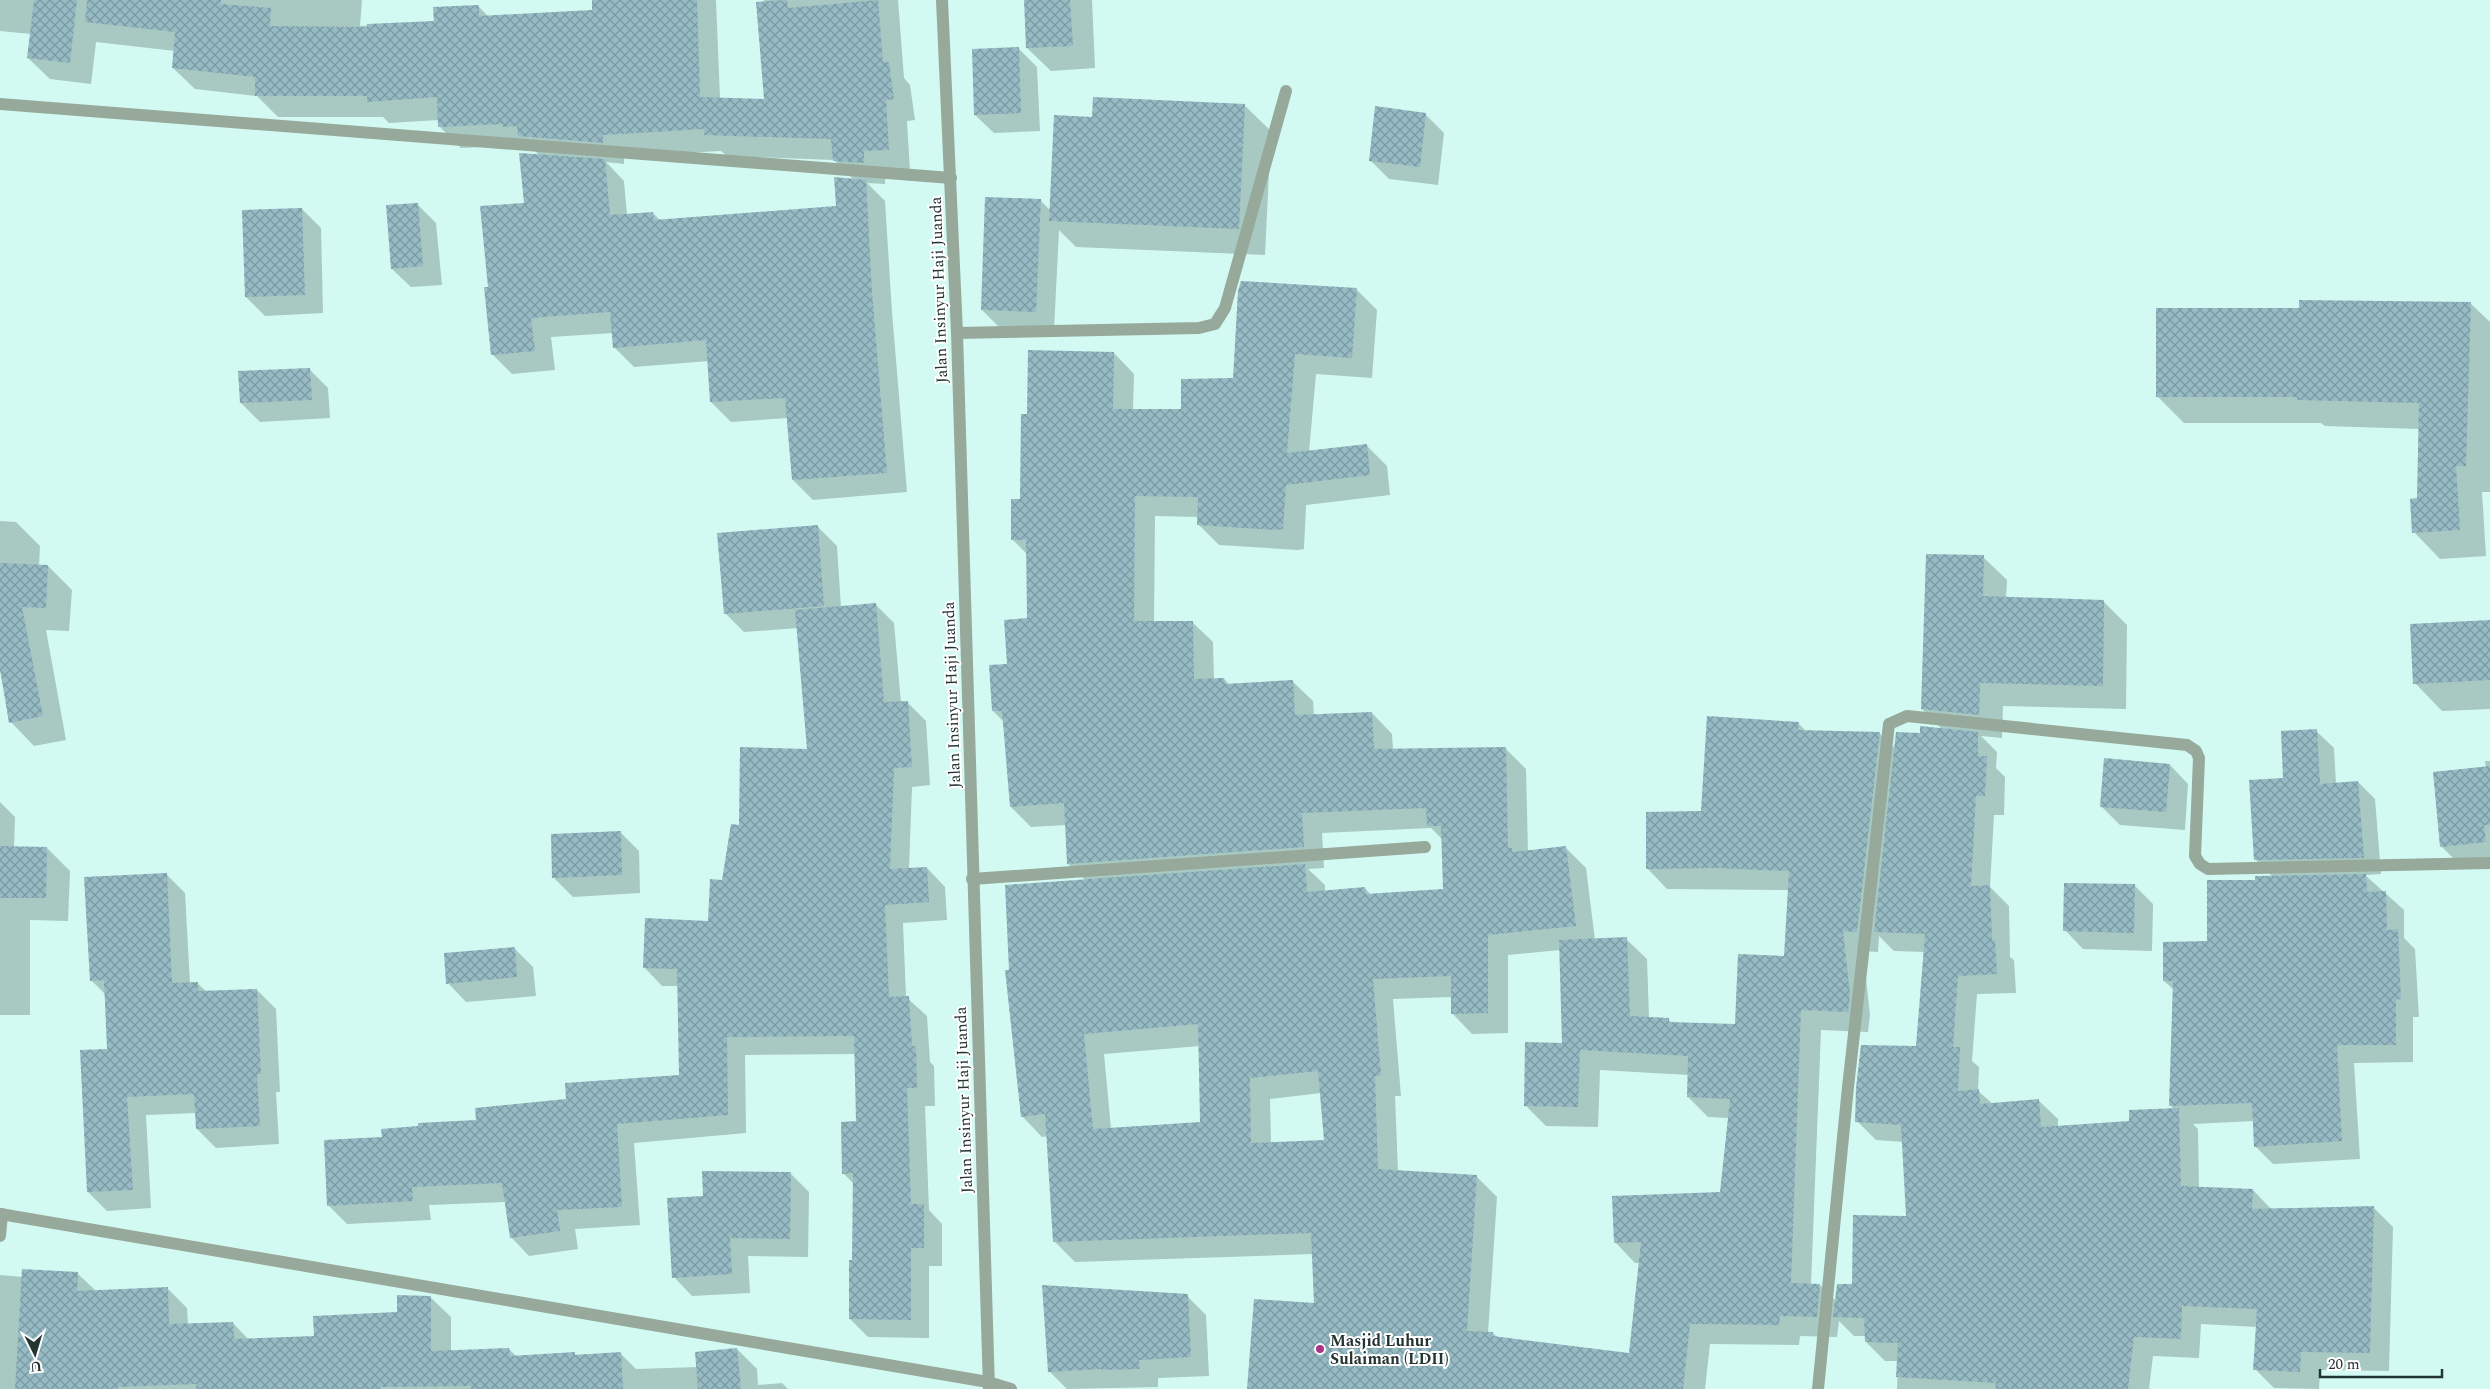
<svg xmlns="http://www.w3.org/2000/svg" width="2490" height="1389" viewBox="0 0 2490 1389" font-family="Spectral,serif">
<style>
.shadow{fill:#0003;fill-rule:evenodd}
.building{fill:url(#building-cross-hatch);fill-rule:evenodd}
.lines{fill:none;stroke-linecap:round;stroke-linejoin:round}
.minor{stroke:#97a99b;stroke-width:12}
.poi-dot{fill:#ae3487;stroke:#fff;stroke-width:2}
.labels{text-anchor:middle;stroke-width:4;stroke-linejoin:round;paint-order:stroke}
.street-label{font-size:16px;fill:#243431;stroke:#fff}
.poi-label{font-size:16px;font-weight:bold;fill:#243431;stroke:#fff;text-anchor:start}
</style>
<defs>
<pattern id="building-cross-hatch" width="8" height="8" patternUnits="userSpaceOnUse" patternTransform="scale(1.25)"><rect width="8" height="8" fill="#96bbc5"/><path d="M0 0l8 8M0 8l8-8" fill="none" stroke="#7a99a1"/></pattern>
</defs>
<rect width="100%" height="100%" fill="#d2faf3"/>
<!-- shadow -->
<g class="shadow">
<path d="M 0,0 L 362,0 L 360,26 L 435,22 L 478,6 L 489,17 L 594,11 L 593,0 L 716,0 L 720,98 L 765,100 L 764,0 L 898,0 L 904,78 L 910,85 L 915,120 L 907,121 L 910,171 L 885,172 L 885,184 L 867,183 L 885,201 L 892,312 L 907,492 L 813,500 L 793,480 L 788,418 L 731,422 L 711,402 L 709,361 L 634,367 L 614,347 L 613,333 L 551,337 L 555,370 L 512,374 L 492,354 L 489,288 L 525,204 L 539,155 L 531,147 L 523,145 L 461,148 L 439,126 L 439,120 L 389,123 L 383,117 L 278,117 L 257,96 L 195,89 L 173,68 L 175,51 L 96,42 L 91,84 L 50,79 L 28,58 L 31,34 L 0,31 ZM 721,151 L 727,156 L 834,160 L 854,180 L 837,208 L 660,220 L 653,213 L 627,215 L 624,181 L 606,162 L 624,164 L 624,156 Z"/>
<path d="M 1025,0 L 1092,0 L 1095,68 L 1051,71 L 1027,48 Z"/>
<path d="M 1018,48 L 1037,67 L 1040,131 L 994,133 L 975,115 Z"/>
<path d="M 1244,105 L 1271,131 L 1265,255 L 1076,247 L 1059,230 L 1054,330 L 1001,329 L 982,310 L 1041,201 L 1050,210 L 1094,118 Z"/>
<path d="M 1425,114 L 1444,133 L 1438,185 L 1389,179 L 1370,160 Z"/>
<path d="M 417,204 L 436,223 L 442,285 L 411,287 L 392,269 Z"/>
<path d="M 302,209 L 321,228 L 323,313 L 265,316 L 246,297 Z"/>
<path d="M 1356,289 L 1377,310 L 1372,378 L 1316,374 L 1309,452 L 1367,446 L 1387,466 L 1390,495 L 1306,505 L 1304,549 L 1298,550 L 1219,545 L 1198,524 L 1198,517 L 1155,516 L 1154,622 L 1192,622 L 1213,642 L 1214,680 L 1224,679 L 1230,685 L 1292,681 L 1313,701 L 1314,716 L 1372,713 L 1392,734 L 1393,750 L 1505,748 L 1526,769 L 1528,852 L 1566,848 L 1586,868 L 1595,940 L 1626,939 L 1647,959 L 1649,1018 L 1668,1019 L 1672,1023 L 1736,1026 L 1786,958 L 1789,890 L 1667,889 L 1647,868 L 1702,813 L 1798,723 L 1807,732 L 1879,733 L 1896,749 L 1921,734 L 1942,729 L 1922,709 L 1983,557 L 2007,580 L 2006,598 L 2104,602 L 2127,625 L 2126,709 L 2003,706 L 2002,738 L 1981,736 L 1997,752 L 1996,768 L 2005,777 L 2004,815 L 1994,815 L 1990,887 L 2009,906 L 2010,957 L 2014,960 L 2016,993 L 1977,994 L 1972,1061 L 1979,1067 L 1978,1091 L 1993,1104 L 2038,1100 L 2058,1119 L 2058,1127 L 2130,1122 L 2174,1110 L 2171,1106 L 2174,990 L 2164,981 L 2208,943 L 2257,881 L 2273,877 L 2255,859 L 2284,779 L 2316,731 L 2334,748 L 2336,784 L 2358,782 L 2375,799 L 2381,874 L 2365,875 L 2404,910 L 2404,938 L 2415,949 L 2419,1017 L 2413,1017 L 2413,1062 L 2354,1063 L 2360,1159 L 2273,1164 L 2255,1146 L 2254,1121 L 2193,1124 L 2198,1129 L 2199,1188 L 2253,1190 L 2272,1210 L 2374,1208 L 2393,1227 L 2389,1371 L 2320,1370 L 2319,1389 L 2274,1388 L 2255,1369 L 2257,1327 L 2201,1324 L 2199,1358 L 2153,1356 L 2149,1389 L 1897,1389 L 1898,1361 L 1885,1361 L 1866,1342 L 1866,1336 L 1854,1336 L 1839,1321 L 1837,1337 L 1800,1336 L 1799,1345 L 1710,1344 L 1705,1389 L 1248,1389 L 1315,1304 L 1313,1254 L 1075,1262 L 1054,1241 L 1048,1136 L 1042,1137 L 1022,1116 L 1006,971 L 1011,971 L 1085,880 L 1068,864 L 1066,825 L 1031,827 L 1011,807 L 1004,722 L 993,711 L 1008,666 L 1029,619 L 1028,555 L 1012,539 L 1021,500 L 1028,416 L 1114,353 L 1134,374 L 1133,410 L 1182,411 L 1234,379 ZM 1431,828 L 1443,840 L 1444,890 L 1371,895 L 1365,888 L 1325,892 L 1325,885 L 1308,869 L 1324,868 L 1322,833 ZM 1879,936 L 1894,951 L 1925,952 L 1917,1047 L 1857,1121 L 1876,1140 L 1904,1142 L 1908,1217 L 1853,1286 L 1836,1301 L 1820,1285 L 1811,1285 L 1821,1030 L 1868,1032 L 1870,1015 L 1863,951 L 1878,952 ZM 1560,950 L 1564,1044 L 1525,1105 L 1546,1126 L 1598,1127 L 1600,1070 L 1689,1075 L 1688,1097 L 1708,1117 L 1729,1118 L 1721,1194 L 1615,1242 L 1635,1263 L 1640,1263 L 1630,1354 L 1498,1338 L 1493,1333 L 1488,1333 L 1497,1197 L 1476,1176 L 1398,1171 L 1395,1096 L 1401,1096 L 1393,999 L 1452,997 L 1452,1013 L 1472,1034 L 1508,1033 L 1508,955 ZM 1200,1046 L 1202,1123 L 1111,1129 L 1104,1054 ZM 1321,1093 L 1325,1141 L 1271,1143 L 1270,1099 Z"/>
<path d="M 2470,303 L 2490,322 L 2490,492 L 2482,492 L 2486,556 L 2440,559 L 2414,532 L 2418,499 L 2420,429 L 2325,426 L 2321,423 L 2184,423 L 2157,396 L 2300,309 Z"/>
<path d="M 309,369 L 328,388 L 330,418 L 260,422 L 241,403 Z"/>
<path d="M 0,521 L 16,522 L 40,546 L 39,566 L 48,566 L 72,590 L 69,631 L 46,630 L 66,740 L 34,746 L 11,722 L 0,670 Z"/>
<path d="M 818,527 L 837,546 L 841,607 L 875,604 L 894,623 L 901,703 L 907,702 L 926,721 L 930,785 L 912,787 L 909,869 L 927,868 L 945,887 L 947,920 L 903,923 L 906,997 L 927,1016 L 930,1062 L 934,1066 L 935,1106 L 925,1106 L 929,1210 L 942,1224 L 942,1266 L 929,1266 L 929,1338 L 868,1337 L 850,1319 L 854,1262 L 854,1184 L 843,1173 L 858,1123 L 856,1054 L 745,1055 L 746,1133 L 634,1143 L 640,1225 L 575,1229 L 578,1249 L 529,1256 L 511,1237 L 506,1202 L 429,1205 L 431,1220 L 347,1224 L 328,1205 L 383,1138 L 477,1121 L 680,1076 L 678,986 L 662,986 L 644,967 L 710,923 L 740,827 L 808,750 L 798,628 L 744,632 L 725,613 Z"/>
<path d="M 2490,621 L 2490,709 L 2442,711 L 2415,683 Z"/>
<path d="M 2485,761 L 2490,761 L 2490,861 L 2460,865 L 2442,847 L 2486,768 Z"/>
<path d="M 2170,765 L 2188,784 L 2185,830 L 2120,825 L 2101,806 Z"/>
<path d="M 0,802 L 15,817 L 14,848 L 47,848 L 70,871 L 68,921 L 30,920 L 30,1015 L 0,1015 Z"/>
<path d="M 620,832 L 639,851 L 640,893 L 573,897 L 554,878 Z"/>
<path d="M 166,874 L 185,893 L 190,983 L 197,983 L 207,992 L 257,990 L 276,1009 L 280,1092 L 276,1092 L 279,1144 L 216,1148 L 197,1129 L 196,1113 L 146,1115 L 151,1208 L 107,1211 L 88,1192 L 108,1050 L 106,995 L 91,980 Z"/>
<path d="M 2134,885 L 2153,904 L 2152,951 L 2083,949 L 2065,930 Z"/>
<path d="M 514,948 L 533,967 L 536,996 L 466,1002 L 448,983 Z"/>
<path d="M 790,1173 L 809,1192 L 808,1257 L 748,1256 L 750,1293 L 692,1296 L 674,1277 L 704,1197 Z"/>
<path d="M 78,1274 L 96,1291 L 167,1288 L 187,1308 L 188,1325 L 233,1323 L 249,1340 L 315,1337 L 398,1313 L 430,1297 L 451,1317 L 451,1351 L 509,1349 L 517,1357 L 620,1353 L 636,1369 L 698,1367 L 737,1349 L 757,1369 L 758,1385 L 782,1383 L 788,1389 L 0,1389 L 0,1275 L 23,1277 Z"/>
<path d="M 1187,1296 L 1206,1315 L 1209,1376 L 1158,1378 L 1158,1387 L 1067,1389 L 1050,1372 Z"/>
</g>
<!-- building -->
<g class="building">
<path d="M 34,0 L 77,0 L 70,63 L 27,58 Z"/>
<path d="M 87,0 L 221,0 L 221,4 L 271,8 L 270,26 L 367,27 L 367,24 L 434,21 L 433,7 L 479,5 L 479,16 L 592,10 L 592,0 L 697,0 L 700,97 L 764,99 L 756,2 L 787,0 L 788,8 L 878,0 L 883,62 L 889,62 L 894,99 L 886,100 L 889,150 L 864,151 L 864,163 L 833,161 L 831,139 L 704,135 L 704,129 L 603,135 L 603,143 L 518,136 L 517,126 L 503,127 L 503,124 L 438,127 L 437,97 L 367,102 L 367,96 L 255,96 L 255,77 L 172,68 L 175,32 L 85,22 Z"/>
<path d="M 1024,0 L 1070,0 L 1073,46 L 1026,48 Z"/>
<path d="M 1019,47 L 1021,113 L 974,115 L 972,49 Z"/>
<path d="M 1093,97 L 1245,104 L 1239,229 L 1049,221 L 1054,115 L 1092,117 Z"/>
<path d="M 1375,106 L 1426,113 L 1420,167 L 1369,161 Z"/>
<path d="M 519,153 L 605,159 L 610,215 L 653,212 L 654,220 L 836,206 L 834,177 L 866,180 L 872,292 L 887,473 L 792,480 L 785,398 L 710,402 L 706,340 L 613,348 L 610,312 L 531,318 L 535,351 L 491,355 L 484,287 L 488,287 L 480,206 L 524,203 Z"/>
<path d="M 985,197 L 1041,199 L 1036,312 L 981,310 Z"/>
<path d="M 418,203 L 423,266 L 391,269 L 386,205 Z"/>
<path d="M 302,208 L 305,295 L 245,297 L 242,210 Z"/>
<path d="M 1241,281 L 1357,288 L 1352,358 L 1295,354 L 1287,453 L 1367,444 L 1370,475 L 1286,485 L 1283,529 L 1277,530 L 1197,525 L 1198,497 L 1135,496 L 1134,621 L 1193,621 L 1194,679 L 1224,678 L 1225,684 L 1293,680 L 1295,715 L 1372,712 L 1374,749 L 1506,747 L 1508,848 L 1512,848 L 1512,852 L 1566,846 L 1576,926 L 1488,935 L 1488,1013 L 1451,1014 L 1451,976 L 1373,979 L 1381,1076 L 1375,1076 L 1378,1169 L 1477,1175 L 1467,1331 L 1493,1332 L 1493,1336 L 1629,1353 L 1641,1242 L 1614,1243 L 1612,1196 L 1720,1192 L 1730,1099 L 1687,1097 L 1688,1056 L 1580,1050 L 1578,1107 L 1524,1106 L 1525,1042 L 1562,1043 L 1559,940 L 1627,937 L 1630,1016 L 1669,1018 L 1669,1022 L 1735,1024 L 1738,954 L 1784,956 L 1789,871 L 1717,868 L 1646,869 L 1646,812 L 1701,811 L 1707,716 L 1799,722 L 1798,730 L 1880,732 L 1857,932 L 1843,931 L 1850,994 L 1848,1012 L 1801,1010 L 1791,1283 L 1820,1284 L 1817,1317 L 1780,1316 L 1779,1325 L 1690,1324 L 1683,1389 L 1247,1389 L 1254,1299 L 1314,1303 L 1311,1233 L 1053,1242 L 1045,1114 L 1021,1117 L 1005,970 L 1009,970 L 1005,885 L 1305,864 L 1307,892 L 1365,887 L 1366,894 L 1443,889 L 1441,826 L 1427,826 L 1426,808 L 1302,813 L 1304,847 L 1067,864 L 1064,803 L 1010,807 L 1002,711 L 992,711 L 989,665 L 1007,664 L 1004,620 L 1027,618 L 1026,540 L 1011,540 L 1011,499 L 1020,499 L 1021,414 L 1027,414 L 1028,350 L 1114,352 L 1113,409 L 1181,409 L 1181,379 L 1233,378 L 1238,291 ZM 1198,1024 L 1200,1122 L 1093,1129 L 1084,1034 ZM 1318,1071 L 1324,1140 L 1251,1143 L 1250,1078 Z"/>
<path d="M 2299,300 L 2471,302 L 2466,466 L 2456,466 L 2460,530 L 2412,533 L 2410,499 L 2417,498 L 2419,403 L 2297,400 L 2297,397 L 2156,397 L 2156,308 L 2299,308 Z"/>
<path d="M 310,368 L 312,400 L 240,403 L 238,371 Z"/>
<path d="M 818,525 L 824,606 L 724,614 L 717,533 Z"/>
<path d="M 1926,554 L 1984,555 L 1983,596 L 2104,600 L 2103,686 L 1980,683 L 1979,715 L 1921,709 Z"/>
<path d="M 0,563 L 48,565 L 46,608 L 22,607 L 43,716 L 9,723 L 0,669 Z"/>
<path d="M 876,603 L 884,702 L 908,701 L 912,767 L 894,768 L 890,869 L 927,867 L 929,902 L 885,905 L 889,997 L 909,996 L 912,1046 L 916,1046 L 917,1088 L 907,1088 L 911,1204 L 924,1204 L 924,1248 L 911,1248 L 911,1320 L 849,1319 L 849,1260 L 852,1260 L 853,1173 L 842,1174 L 841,1122 L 856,1121 L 854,1036 L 727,1037 L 728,1115 L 617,1124 L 622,1207 L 557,1210 L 560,1231 L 510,1238 L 502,1183 L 412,1187 L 413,1201 L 327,1206 L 324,1140 L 382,1137 L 381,1129 L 418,1126 L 418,1123 L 476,1120 L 475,1108 L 566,1099 L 565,1083 L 679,1075 L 677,969 L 643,968 L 645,918 L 708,921 L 710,879 L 722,880 L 731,824 L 739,825 L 740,747 L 807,749 L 795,610 Z"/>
<path d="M 2490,620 L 2490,680 L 2413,684 L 2410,624 Z"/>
<path d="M 1920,726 L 1978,732 L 1978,756 L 1987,756 L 1985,796 L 1976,796 L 1971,886 L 1990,885 L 1992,940 L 1995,940 L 1997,974 L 1958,976 L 1953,1047 L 1960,1047 L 1958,1091 L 1979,1089 L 1980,1104 L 2039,1099 L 2041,1127 L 2129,1121 L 2129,1110 L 2179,1108 L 2181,1186 L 2253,1189 L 2252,1209 L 2374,1206 L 2370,1353 L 2301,1352 L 2300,1372 L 2253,1370 L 2257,1309 L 2182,1306 L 2181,1339 L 2134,1337 L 2128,1389 L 1995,1389 L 1996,1383 L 1896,1377 L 1898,1343 L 1865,1342 L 1864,1318 L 1833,1317 L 1837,1284 L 1852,1284 L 1853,1215 L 1906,1216 L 1901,1125 L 1855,1122 L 1856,1088 L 1861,1045 L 1916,1046 L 1925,934 L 1874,932 L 1896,732 L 1920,733 Z"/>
<path d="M 2317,729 L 2320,784 L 2358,781 L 2364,858 L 2254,860 L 2249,780 L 2283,778 L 2281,731 Z"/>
<path d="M 2104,758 L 2170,764 L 2166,812 L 2100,807 Z"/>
<path d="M 2490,766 L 2490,825 L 2484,825 L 2486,842 L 2440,847 L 2433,772 Z"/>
<path d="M 621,831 L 622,875 L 552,878 L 551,834 Z"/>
<path d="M 0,846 L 47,847 L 46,898 L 0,898 Z"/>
<path d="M 167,873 L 172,983 L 198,982 L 198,991 L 257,989 L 261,1074 L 257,1074 L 260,1126 L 196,1129 L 194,1094 L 127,1097 L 133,1190 L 87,1192 L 80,1050 L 107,1049 L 104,980 L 90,981 L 84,877 Z"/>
<path d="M 2366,874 L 2367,892 L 2386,891 L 2387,930 L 2398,929 L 2401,999 L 2396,1000 L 2396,1045 L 2337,1045 L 2342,1141 L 2254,1147 L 2252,1103 L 2169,1106 L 2173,981 L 2163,981 L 2163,942 L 2207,941 L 2207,880 L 2255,880 L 2255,876 Z"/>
<path d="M 2064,883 L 2135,884 L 2134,933 L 2063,931 Z"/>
<path d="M 515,947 L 517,977 L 446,984 L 444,953 Z"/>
<path d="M 702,1171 L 791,1172 L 790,1239 L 730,1238 L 732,1274 L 672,1278 L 667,1198 L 703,1196 Z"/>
<path d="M 22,1269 L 78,1272 L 77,1291 L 168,1287 L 169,1324 L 233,1322 L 234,1339 L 314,1336 L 313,1316 L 397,1312 L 397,1295 L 431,1296 L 431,1351 L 509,1348 L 510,1356 L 575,1352 L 575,1355 L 621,1352 L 623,1389 L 471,1389 L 471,1386 L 381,1387 L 381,1389 L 196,1389 L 196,1384 L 118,1387 L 118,1389 L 15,1389 Z"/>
<path d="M 1042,1285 L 1188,1294 L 1191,1357 L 1139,1360 L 1140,1369 L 1101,1370 L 1101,1369 L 1048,1372 Z"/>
<path d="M 737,1348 L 741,1389 L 698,1389 L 695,1352 Z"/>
</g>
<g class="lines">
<!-- minor -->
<g class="minor">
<path d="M 942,0 L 957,333 L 989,1389"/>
<path d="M 0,104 L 951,178"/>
<path d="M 957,333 L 1199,328 L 1215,324 L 1225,308 L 1286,91"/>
<path d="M 972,879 L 1425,847"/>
<path d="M 0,1214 L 988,1382 L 1011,1389"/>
<path d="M 0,1236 L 2,1214"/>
<path d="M 1818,1389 L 1848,1087 L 1889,724 L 1907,716 L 2187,745 L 2196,751 L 2199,758 L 2195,856 L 2200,864 L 2208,869 L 2490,863"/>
</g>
</g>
<!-- markers -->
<circle class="poi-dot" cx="1320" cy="1349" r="5"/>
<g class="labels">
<!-- street labels -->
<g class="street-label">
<text transform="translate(938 290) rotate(-92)" y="6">Jalan Insinyur Haji Juanda</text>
<text transform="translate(951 695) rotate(-92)" y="6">Jalan Insinyur Haji Juanda</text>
<text transform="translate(963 1100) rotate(-92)" y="6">Jalan Insinyur Haji Juanda</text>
</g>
<!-- poi labels -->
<g class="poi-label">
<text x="1330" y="1346">Masjid Luhur<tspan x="1330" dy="18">Sulaiman (LDII)</tspan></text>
</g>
</g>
<!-- north arrow -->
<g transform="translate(35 1354) rotate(175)" stroke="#ffffff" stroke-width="4" paint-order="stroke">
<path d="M0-4L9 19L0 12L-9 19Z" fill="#243431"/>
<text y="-8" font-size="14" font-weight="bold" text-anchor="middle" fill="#243431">U</text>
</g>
<!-- scale -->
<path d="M2320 1369v8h122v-8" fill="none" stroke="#243431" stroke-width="2.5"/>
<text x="2328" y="1369" font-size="15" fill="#243431" stroke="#ffffff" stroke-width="4" paint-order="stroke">20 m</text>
</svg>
